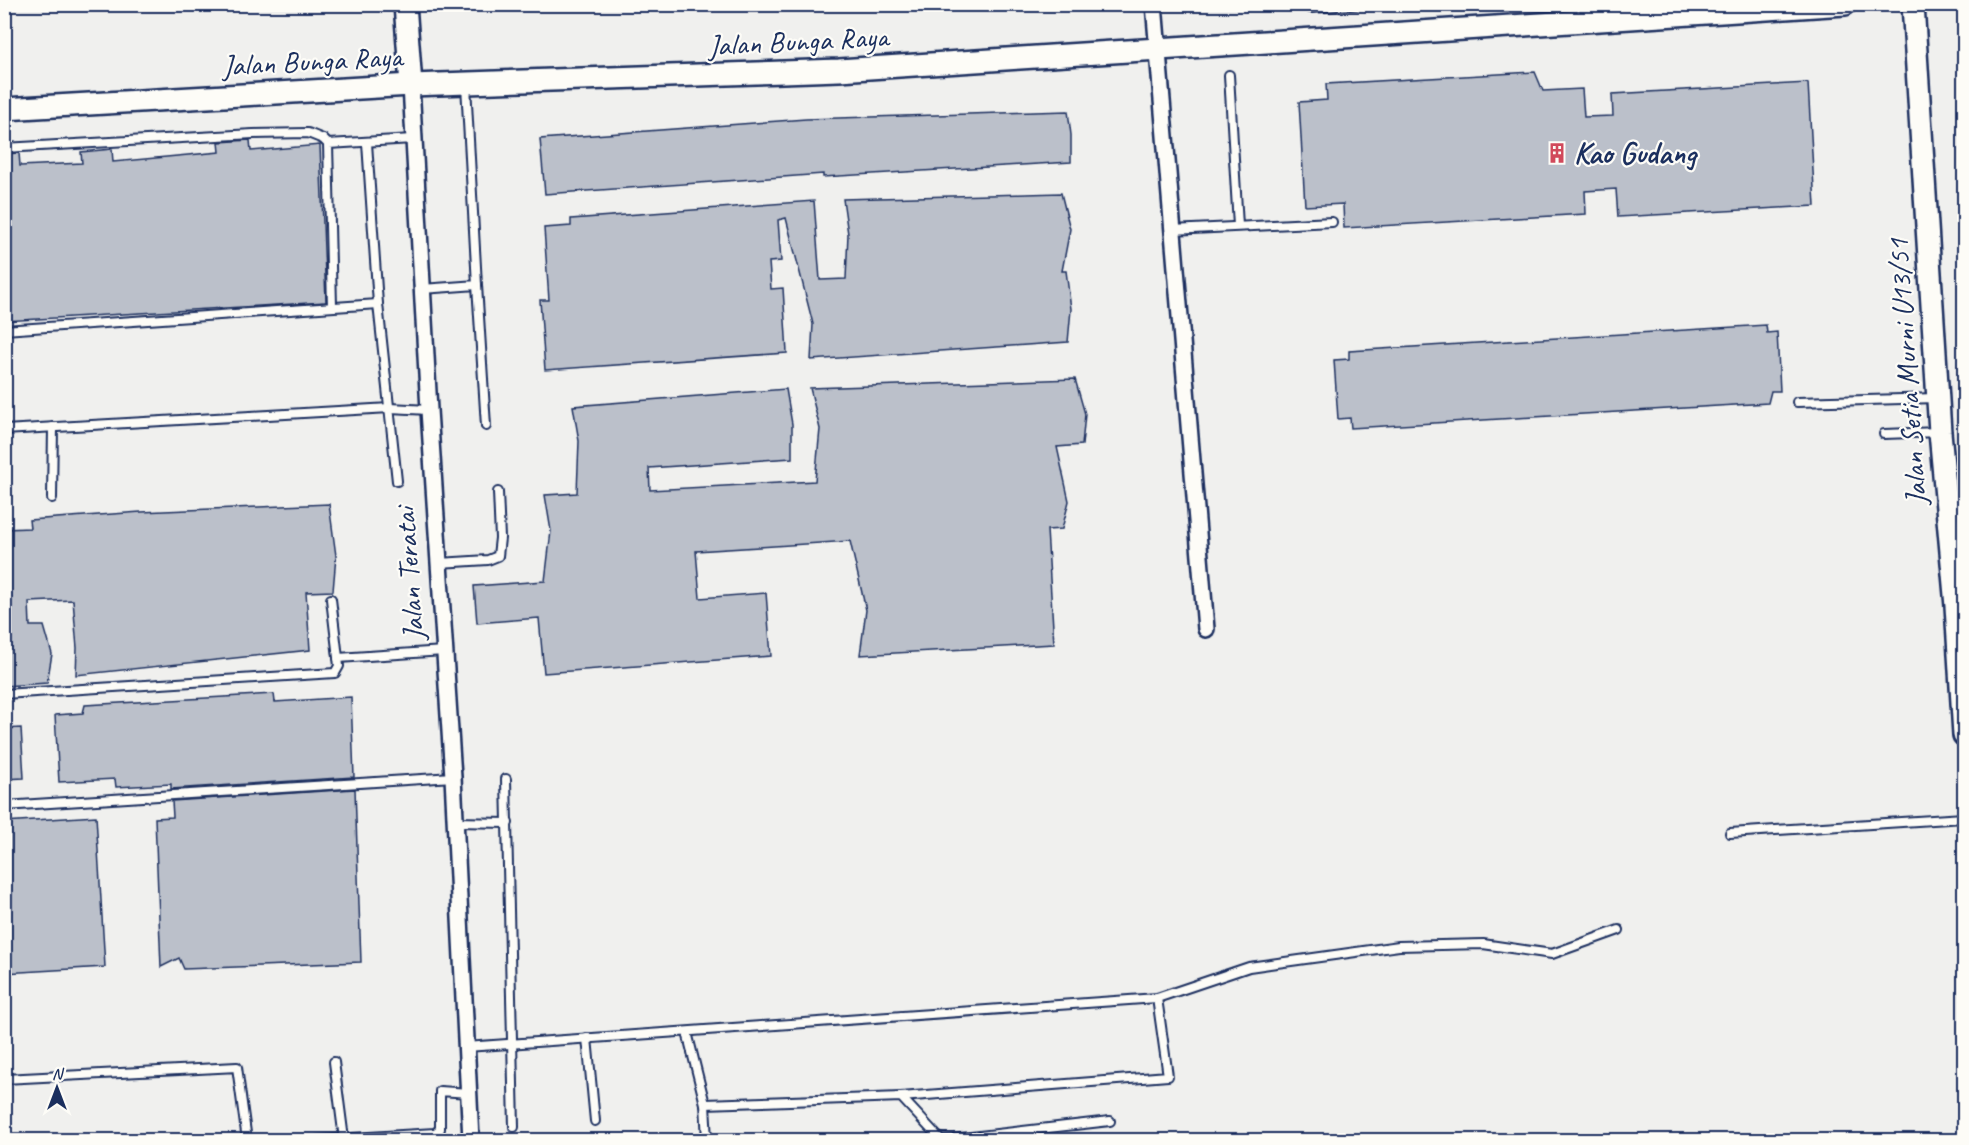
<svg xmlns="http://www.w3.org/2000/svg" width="1969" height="1145" viewBox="0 0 1969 1145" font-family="Caveat,sans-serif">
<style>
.building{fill:#bbc0ca;stroke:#1b2f5e;stroke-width:1.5}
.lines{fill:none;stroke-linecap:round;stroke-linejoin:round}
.lane-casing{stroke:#1b2f5e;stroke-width:12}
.street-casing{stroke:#1b2f5e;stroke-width:20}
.secondary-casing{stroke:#1b2f5e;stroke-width:26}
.lane{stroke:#fdfcf7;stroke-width:8}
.street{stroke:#fdfcf7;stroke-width:15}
.secondary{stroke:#fdfcf7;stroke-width:21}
.labels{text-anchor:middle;stroke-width:4.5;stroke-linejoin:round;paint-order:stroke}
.street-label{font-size:30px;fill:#1b2f5e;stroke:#fdfcf7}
.poi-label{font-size:30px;font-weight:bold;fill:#1b2f5e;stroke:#fdfcf7;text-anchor:start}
</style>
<rect width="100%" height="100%" fill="#f0f0ee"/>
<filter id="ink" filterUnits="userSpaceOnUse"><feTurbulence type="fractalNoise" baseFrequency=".0167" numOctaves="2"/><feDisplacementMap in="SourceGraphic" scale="12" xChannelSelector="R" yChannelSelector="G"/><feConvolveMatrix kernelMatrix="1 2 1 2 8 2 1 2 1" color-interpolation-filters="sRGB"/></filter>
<g filter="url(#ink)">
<!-- building -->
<g class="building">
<path d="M 1535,72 L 1543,91 L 1582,89 L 1584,117 L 1613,116 L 1612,94 L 1808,83 L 1815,206 L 1618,217 L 1616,189 L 1585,191 L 1586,214 L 1344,228 L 1343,204 L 1305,206 L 1299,102 L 1327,100 L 1326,84 Z"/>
<path d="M 1068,111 L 1071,135 L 1071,162 L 823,177 L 823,174 L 545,194 L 540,139 L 806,119 Z"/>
<path d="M 250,140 L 251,151 L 320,145 L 326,302 L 4,321 L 4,154 L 19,153 L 20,166 L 82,163 L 81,152 L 112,149 L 113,162 L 220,152 L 219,142 Z"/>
<path d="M 1061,193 L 1070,229 L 1062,271 L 1066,271 L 1071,309 L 1068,342 L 811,360 L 813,324 L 786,218 L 778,220 L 781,261 L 769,262 L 771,289 L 783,288 L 787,353 L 545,370 L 540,300 L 549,300 L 544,228 L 571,226 L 571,219 L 814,201 L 820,280 L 846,279 L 848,234 L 843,199 Z"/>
<path d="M 1766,325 L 1767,333 L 1777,332 L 1780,391 L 1771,391 L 1768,403 L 1351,428 L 1350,418 L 1338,419 L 1334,360 L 1349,359 L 1349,351 Z"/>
<path d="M 1075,379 L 1085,414 L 1082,445 L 1057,447 L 1069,501 L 1062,529 L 1047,530 L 1054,644 L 860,655 L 866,610 L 850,541 L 696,551 L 700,598 L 766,593 L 771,656 L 544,673 L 539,618 L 477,623 L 474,586 L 545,581 L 551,531 L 545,495 L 577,493 L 579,441 L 573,406 L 786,389 L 792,424 L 792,458 L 649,468 L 650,490 L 815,481 L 820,429 L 810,388 Z"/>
<path d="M 329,504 L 336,556 L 333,591 L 306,592 L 310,650 L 76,675 L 77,648 L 73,600 L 29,602 L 30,626 L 44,626 L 52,654 L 47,683 L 4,686 L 4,529 L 30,528 L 29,520 L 141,512 Z"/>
<path d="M 274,694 L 275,702 L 351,697 L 354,777 L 171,789 L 171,784 L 116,787 L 115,779 L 59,782 L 55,715 L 83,713 L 85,705 Z"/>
<path d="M 21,728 L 24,778 L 4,779 L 4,729 Z"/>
<path d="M 355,789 L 361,962 L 184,969 L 179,958 L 161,967 L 155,818 L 173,817 L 172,801 Z"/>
<path d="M 96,816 L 105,967 L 4,973 L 4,822 Z"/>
</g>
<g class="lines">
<!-- lane casing -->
<g class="lane-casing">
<g id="lane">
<path d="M 1298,4 L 1311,8 L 1363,4"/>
<path d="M 1229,75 L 1238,226"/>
<path d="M 367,143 L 378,304 L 397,481"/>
<path d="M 4,148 L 253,134 L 308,133 L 323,139 L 328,144"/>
<path d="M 1172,230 L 1332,222"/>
<path d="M 477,285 L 486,426"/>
<path d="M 422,289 L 477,285 L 466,85"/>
<path d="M 332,306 L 328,144 L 413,139"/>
<path d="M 4,330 L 378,304"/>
<path d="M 1797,402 L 1937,398"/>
<path d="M 4,430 L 390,408 L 429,410"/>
<path d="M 1884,434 L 1939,432"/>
<path d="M 52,498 L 53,427"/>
<path d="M 439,563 L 488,560 L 498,556 L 500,538 L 498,492"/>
<path d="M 338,658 L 444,651"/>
<path d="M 4,694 L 335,673 L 339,666 L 331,599"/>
<path d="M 506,779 L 514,1127"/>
<path d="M 4,806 L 453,777"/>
<path d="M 455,822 L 508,823"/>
<path d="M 1730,833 L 1964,818"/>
<path d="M 687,1032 L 705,1104 L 901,1097 L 941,1140"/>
<path d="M 587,1038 L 595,1121"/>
<path d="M 466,1047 L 1157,998 L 1249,967 L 1399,946 L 1483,944 L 1552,954 L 1619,930"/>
<path d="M 334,1062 L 344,1139"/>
<path d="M 4,1079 L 237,1067 L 247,1140"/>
<path d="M 901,1097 L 1168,1076 L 1157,998"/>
<path d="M 705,1104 L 707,1140"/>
<path d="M 318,1140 L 435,1133 L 440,1129 L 440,1091 L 469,1093"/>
<path d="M 944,1140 L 1110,1121"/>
</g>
</g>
<!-- street casing -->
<g class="street-casing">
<g id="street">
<path d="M 1154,4 L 1206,629"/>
<path d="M 411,85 L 429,410 L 453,777 L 471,1140"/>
</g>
</g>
<!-- secondary casing -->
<g class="secondary-casing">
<g id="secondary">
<path d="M 405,4 L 411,85"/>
<path d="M 1913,4 L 1940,432 L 1956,606 L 1964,735"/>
<path d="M 4,109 L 411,85 L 839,70 L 1845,4"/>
</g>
</g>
<!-- lane -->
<use href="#lane" class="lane"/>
<!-- street -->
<use href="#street" class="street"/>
<!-- secondary -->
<use href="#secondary" class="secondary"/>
</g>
</g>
<!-- icons -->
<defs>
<g id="building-bare" transform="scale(1.62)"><path d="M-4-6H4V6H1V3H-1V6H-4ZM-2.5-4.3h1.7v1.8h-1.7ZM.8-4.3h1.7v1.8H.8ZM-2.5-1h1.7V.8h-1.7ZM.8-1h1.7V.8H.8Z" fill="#d1495b" stroke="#fdfcf7" stroke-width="2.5" paint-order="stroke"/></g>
</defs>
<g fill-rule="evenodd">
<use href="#building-bare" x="1557" y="153"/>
</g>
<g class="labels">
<!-- street labels -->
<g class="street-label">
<text transform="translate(798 41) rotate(-3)" y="10">Jalan Bunga Raya</text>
<text transform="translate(312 61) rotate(-3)" y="10">Jalan Bunga Raya</text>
<text transform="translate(1907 372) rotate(-94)" y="10">Jalan Setia Murni U13/51</text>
<text transform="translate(409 574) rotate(-94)" y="10">Jalan Teratai</text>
</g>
<!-- poi labels -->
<g class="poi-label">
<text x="1574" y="163">Kao Gudang</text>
</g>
</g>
<!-- margin -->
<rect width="1969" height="1145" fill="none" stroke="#fdfcf7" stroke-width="24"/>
<rect x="12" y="12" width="1945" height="1121" fill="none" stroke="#1b2f5e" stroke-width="2" filter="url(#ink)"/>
<!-- north arrow -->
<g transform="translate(57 1088)" stroke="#fdfcf7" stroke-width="4.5" paint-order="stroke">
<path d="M0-4.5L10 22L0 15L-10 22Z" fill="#1b2f5e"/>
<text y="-9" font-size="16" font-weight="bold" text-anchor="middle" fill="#1b2f5e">N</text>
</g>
</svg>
